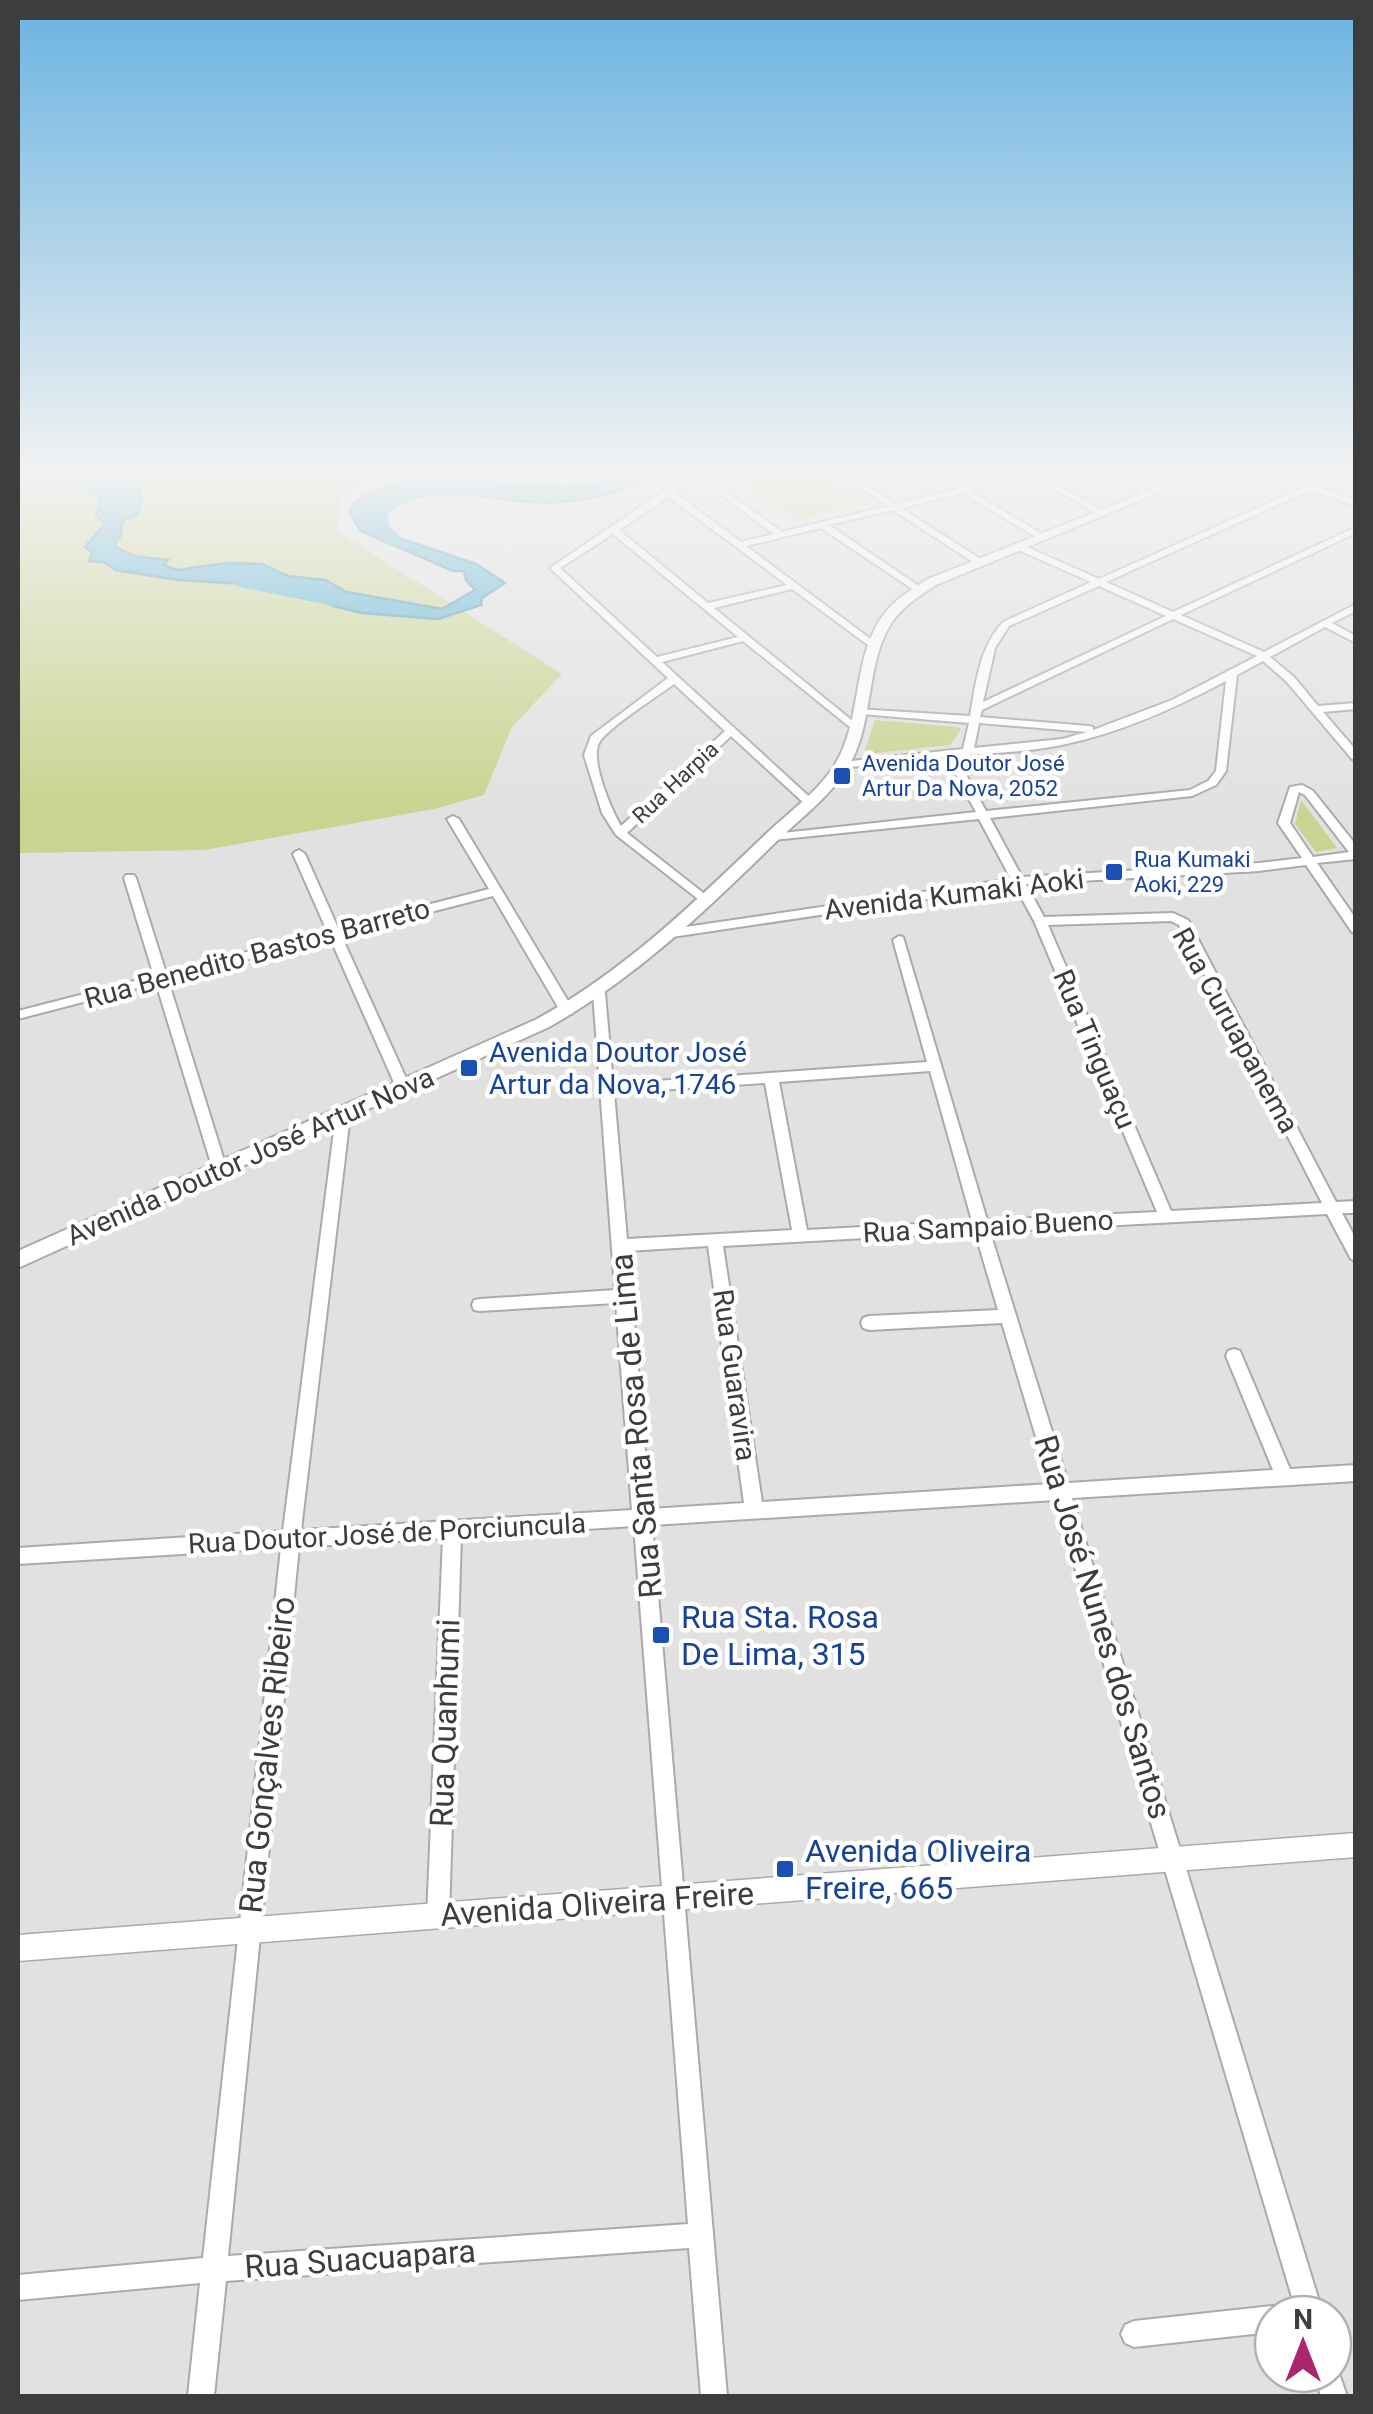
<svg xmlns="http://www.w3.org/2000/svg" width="1373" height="2414" viewBox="0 0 1373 2414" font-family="Roboto,sans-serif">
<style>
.green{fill:#c8d48f}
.water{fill:#4eb1d6;stroke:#498ea8;stroke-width:2.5}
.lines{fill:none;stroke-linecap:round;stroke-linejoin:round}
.river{fill:#4eb1d6;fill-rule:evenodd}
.minor-casing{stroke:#aaaaab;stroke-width:4}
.tertiary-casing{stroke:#aaaaab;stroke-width:3}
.secondary-casing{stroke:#aaaaab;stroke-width:4}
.minor{fill:#fff;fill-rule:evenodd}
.tertiary{fill:#fff;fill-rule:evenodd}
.secondary{fill:#fff;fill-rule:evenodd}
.transit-dot{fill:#1a4fb4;stroke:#fff;stroke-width:4}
.labels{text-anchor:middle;stroke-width:9;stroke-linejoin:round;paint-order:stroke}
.far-transit-label{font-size:22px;fill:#164399;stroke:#fff;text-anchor:start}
.far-street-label{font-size:22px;fill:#3d3d3d;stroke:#fff}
.street-label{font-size:28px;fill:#3d3d3d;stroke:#fff}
.transit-label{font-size:28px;fill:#164399;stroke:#fff;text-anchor:start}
.near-street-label{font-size:32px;fill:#3d3d3d;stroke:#fff}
.near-transit-label{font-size:32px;fill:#164399;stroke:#fff;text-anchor:start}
</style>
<rect width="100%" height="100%" fill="#e1e1e2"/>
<!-- green -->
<g class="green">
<path d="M 38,476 L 431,476 L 379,481 L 341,494 L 337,531 L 562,674 L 512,727 L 484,795 L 434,809 L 204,850 L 18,853 L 18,485 Z"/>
<path d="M 732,476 L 824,476 L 867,503 L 797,520 Z"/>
<path d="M 875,720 L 957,727 L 961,729 L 950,745 L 868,754 L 865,750 Z"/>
<path d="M 1301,800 L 1337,848 L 1316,852 L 1295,824 Z"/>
</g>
<!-- water -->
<path class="water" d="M 18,476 L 82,476 L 88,480 L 136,483 C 144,494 142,502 137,515 L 122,521 L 121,536 L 115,542 L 116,547 L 134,556 L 168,560 L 164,565 L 177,570 L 227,563 L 262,564 L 288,576 L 325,580 L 347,592 L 442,609 L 475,590 L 466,580 L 464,571 L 453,571 L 361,531 L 350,514 L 353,503 C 432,456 480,488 562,488 C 591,489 616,476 645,476 C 609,502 553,506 508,500 C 468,495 423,481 385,502 L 382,520 L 399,538 L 476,564 L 505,583 L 482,598 L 481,605 L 438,619 L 362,613 L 334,606 L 292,587 L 178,580 L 116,570 L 104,562 L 89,561 L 92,552 L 85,547 L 105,523 L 96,516 L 101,499 C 74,473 37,488 18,476 Z"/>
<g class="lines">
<!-- river -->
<g class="river">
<path d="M 433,486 L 494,488 L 502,493 L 494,498 C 458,495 417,489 388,514 L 389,527 L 402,538 L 402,546 L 390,546 L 372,529 L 371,513 L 397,494 Z"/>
<path d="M 242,577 L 334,594 L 343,600 L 334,606 L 236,586 L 233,582 Z"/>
</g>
<!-- minor casing -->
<g class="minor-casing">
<g id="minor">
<path d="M 691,476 L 705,476 L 782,532 L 888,506 L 843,476 L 852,476 L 896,504 L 957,489 L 936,476 L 945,476 L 965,487 L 1013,476 L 1025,476 L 971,491 L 1045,536 L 1038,538 L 962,493 L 901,508 L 982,560 L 982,564 L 976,564 L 893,510 L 829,525 L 920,587 L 922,589 L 917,592 L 821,528 L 746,546 L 880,646 L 872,648 L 792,589 L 714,608 L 860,727 L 860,731 L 856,732 L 743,641 L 662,662 L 815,802 L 813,804 L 805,804 L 731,736 L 627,833 L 711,899 L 713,902 L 707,906 L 616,835 L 602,813 L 584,755 L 591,736 L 668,678 L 550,568 L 665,490 ZM 698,478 L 774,534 L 741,542 L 675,493 ZM 669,497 L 787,585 L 708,603 L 619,530 ZM 613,534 L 738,637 L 657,657 L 560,568 ZM 674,684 L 725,731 L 621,826 C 611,809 590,760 599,743 C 606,729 658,696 674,684 Z"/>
<path d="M 1033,476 L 1042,476 L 1104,512 L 1097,514 Z"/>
<path d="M 1110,476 L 1119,476 L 1151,493 L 1144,495 Z"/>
<path d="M 1277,476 L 1287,476 L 1356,501 L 1356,506 L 1311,490 L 1106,582 L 1173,612 L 1356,527 L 1356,533 L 1181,615 L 1264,652 L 1356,604 L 1356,611 L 1332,623 L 1356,636 L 1356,643 L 1325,627 L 1270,657 L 1294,677 L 1318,706 L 1356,703 L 1356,709 L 1323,712 L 1356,750 L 1356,760 L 1352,759 L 1286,681 L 1263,661 L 1237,675 L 1226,771 L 1216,785 L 1192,796 L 990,818 L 1022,877 L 1259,863 L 1302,858 L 1278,823 L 1290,787 L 1302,785 L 1313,791 L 1356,845 L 1356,859 L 1317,863 L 1356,919 L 1356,933 L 1352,932 L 1306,865 L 1259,871 L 1026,884 L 1044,917 L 1173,913 L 1188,920 L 1336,1202 L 1356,1201 L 1356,1213 L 1342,1213 L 1356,1239 L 1356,1261 L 1351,1259 L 1327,1214 L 990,1232 L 1068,1483 L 1273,1470 L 1226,1356 L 1228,1351 L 1234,1349 L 1240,1351 L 1242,1356 L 1290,1469 L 1356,1465 L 1356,1481 L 1072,1498 L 1323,2314 L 1297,2314 L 1055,1500 L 652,1525 L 727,2396 L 701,2396 L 689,2248 L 226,2281 L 214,2396 L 188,2396 L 200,2283 L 18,2300 L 18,2275 L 203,2258 L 281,1548 L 18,1564 L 18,1548 L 283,1531 L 336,1115 L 343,1110 L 350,1115 L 301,1530 L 632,1510 L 616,1303 L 480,1311 L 474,1310 L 472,1305 L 474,1300 L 480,1299 L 615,1290 L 593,993 L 594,990 L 604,990 L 605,993 L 613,1084 L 927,1062 L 893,940 L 899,936 L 903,937 L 987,1220 L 1157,1212 L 1034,921 L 1015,886 L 672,937 L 666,933 L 672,929 L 1011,879 L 979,819 L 773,840 L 767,837 L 773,834 L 976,812 L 946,757 L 842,768 L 837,765 L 842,762 L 963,749 L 969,723 L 861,714 L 857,713 L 857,709 L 970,716 C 976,683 979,648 1003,622 L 1091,582 L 1014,548 L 1014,544 L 1020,544 L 1099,579 L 1304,487 ZM 1099,586 L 1166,616 L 983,702 L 995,648 L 1009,626 ZM 1173,619 L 1257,656 L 1172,700 L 1093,730 L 1093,727 L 1089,726 L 980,717 L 982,710 ZM 1226,681 L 1216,771 L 1208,781 L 1190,790 L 986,811 L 956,756 C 992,753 1030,752 1066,744 C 1122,732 1175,708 1226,681 ZM 979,723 L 1087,732 L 1062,739 L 974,748 ZM 1299,792 L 1305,795 L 1349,852 L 1313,857 L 1290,823 ZM 1171,921 L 1179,925 L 1322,1203 L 1171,1211 L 1048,925 ZM 930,1071 L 972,1221 L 807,1230 L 779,1082 ZM 765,1083 L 792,1230 L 627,1239 L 614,1093 ZM 975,1232 L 998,1310 L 869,1316 L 863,1318 L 861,1323 L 863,1328 L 869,1330 L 1002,1323 L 1050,1484 L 762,1502 L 723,1246 ZM 708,1246 L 744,1503 L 650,1509 L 628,1251 ZM 634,1526 L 688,2224 L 228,2256 L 299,1547 L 443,1538 L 427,1917 L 430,1925 L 438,1928 L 446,1925 L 449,1917 L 461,1537 Z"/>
<path d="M 453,816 L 459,819 L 574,1011 L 572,1014 L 562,1014 L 493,896 L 341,935 L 410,1087 L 403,1092 L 396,1087 L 330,938 L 168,980 L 227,1170 L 220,1175 L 213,1170 L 156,983 L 18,1019 L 18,1011 L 154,976 L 124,878 L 126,875 L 134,875 L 136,878 L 166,973 L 327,931 L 293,854 L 295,852 L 299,850 L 305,854 L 338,928 L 489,889 L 447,819 Z"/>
<path d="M 1273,2306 L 1282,2310 L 1284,2314 L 1273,2314 L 1273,2332 L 1134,2347 L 1125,2343 L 1121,2334 L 1125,2325 L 1134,2321 Z"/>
<path d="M 1333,2363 L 1336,2365 L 1347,2396 L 1321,2396 L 1314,2374 L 1333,2374 Z"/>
</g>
</g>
<!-- tertiary casing -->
<g class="tertiary-casing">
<path id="tertiary" d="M 1356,1833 L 1356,1857 L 18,1961 L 18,1935 Z"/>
</g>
<!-- secondary casing -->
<g class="secondary-casing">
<path id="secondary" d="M 1186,476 L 1199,476 L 936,585 C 921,595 907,603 895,618 C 864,658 876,723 847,769 C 829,797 802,817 778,840 C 706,910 638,977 549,1027 L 18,1268 L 18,1251 L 537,1019 C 625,970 694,903 767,833 C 789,812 815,794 832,769 C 863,724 851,663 881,618 C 893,601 910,590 928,579 Z"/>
</g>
<!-- minor -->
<use href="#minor" class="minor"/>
<!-- tertiary -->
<use href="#tertiary" class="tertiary"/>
<!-- secondary -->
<use href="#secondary" class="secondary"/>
</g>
<!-- sky -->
<linearGradient id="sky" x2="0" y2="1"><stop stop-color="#6ab3e1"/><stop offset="0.58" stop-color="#f2f2f2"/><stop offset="1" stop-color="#f2f2f2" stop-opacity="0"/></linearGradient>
<rect width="1373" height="814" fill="url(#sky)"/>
<!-- markers -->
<g class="transit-dot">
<rect x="832" y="766" width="20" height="20" rx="5"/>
<rect x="1104" y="862" width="20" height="20" rx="5"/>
<rect x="459" y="1058" width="20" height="20" rx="5"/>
<rect x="651" y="1625" width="20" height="20" rx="5"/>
<rect x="775" y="1859" width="20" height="20" rx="5"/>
</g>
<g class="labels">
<!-- far-transit labels -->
<g class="far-transit-label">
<text x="862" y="771">Avenida Doutor José<tspan x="862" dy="25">Artur Da Nova, 2052</tspan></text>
<text x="1134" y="867">Rua Kumaki<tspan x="1134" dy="25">Aoki, 229</tspan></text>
</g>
<!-- far-street labels -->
<g class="far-street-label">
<text transform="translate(675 782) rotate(-43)" y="8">Rua Harpia</text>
</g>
<!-- street labels -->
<g class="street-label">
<text transform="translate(954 894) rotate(-7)" y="10">Avenida Kumaki Aoki</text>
<text transform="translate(257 953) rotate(-15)" y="10">Rua Benedito Bastos Barreto</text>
<text transform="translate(1236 1030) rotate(61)" y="10">Rua Curuapanema</text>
<text transform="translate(1095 1049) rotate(67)" y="10">Rua Tinguaçu</text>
<text transform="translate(250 1156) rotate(-24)" y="10">Avenida Doutor José Artur Nova</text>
<text transform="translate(988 1226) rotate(-3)" y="10">Rua Sampaio Bueno</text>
<text transform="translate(735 1375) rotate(82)" y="10">Rua Guaravira</text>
<text transform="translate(387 1533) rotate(-3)" y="10">Rua Doutor José de Porciuncula</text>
</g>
<!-- transit labels -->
<g class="transit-label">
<text x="489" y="1062">Avenida Doutor José<tspan x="489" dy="32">Artur da Nova, 1746</tspan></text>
</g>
<!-- near-street labels -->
<g class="near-street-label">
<text transform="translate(636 1426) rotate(-95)" y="11">Rua Santa Rosa de Lima</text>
<text transform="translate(1103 1627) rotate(73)" y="11">Rua José Nunes dos Santos</text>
<text transform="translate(445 1723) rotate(-88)" y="11">Rua Quanhumi</text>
<text transform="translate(267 1755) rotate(-84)" y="11">Rua Gonçalves Ribeiro</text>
<text transform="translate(597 1904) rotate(-4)" y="11">Avenida Oliveira Freire</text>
<text transform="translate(360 2259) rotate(-4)" y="11">Rua Suacuapara</text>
</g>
<!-- near-transit labels -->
<g class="near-transit-label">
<text x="681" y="1628">Rua Sta. Rosa<tspan x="681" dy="37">De Lima, 315</tspan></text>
<text x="805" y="1862">Avenida Oliveira<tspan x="805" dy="37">Freire, 665</tspan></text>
</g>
</g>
<!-- border -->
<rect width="1373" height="2414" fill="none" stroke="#3d3d3d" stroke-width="40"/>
<!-- north arrow -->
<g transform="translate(1303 2344)"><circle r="48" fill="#ffffff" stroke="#b1b1b1" stroke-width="2.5"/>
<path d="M0-8L18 38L0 25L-18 38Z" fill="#ab266e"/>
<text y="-15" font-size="28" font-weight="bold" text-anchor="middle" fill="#3d3d3d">N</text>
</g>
</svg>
